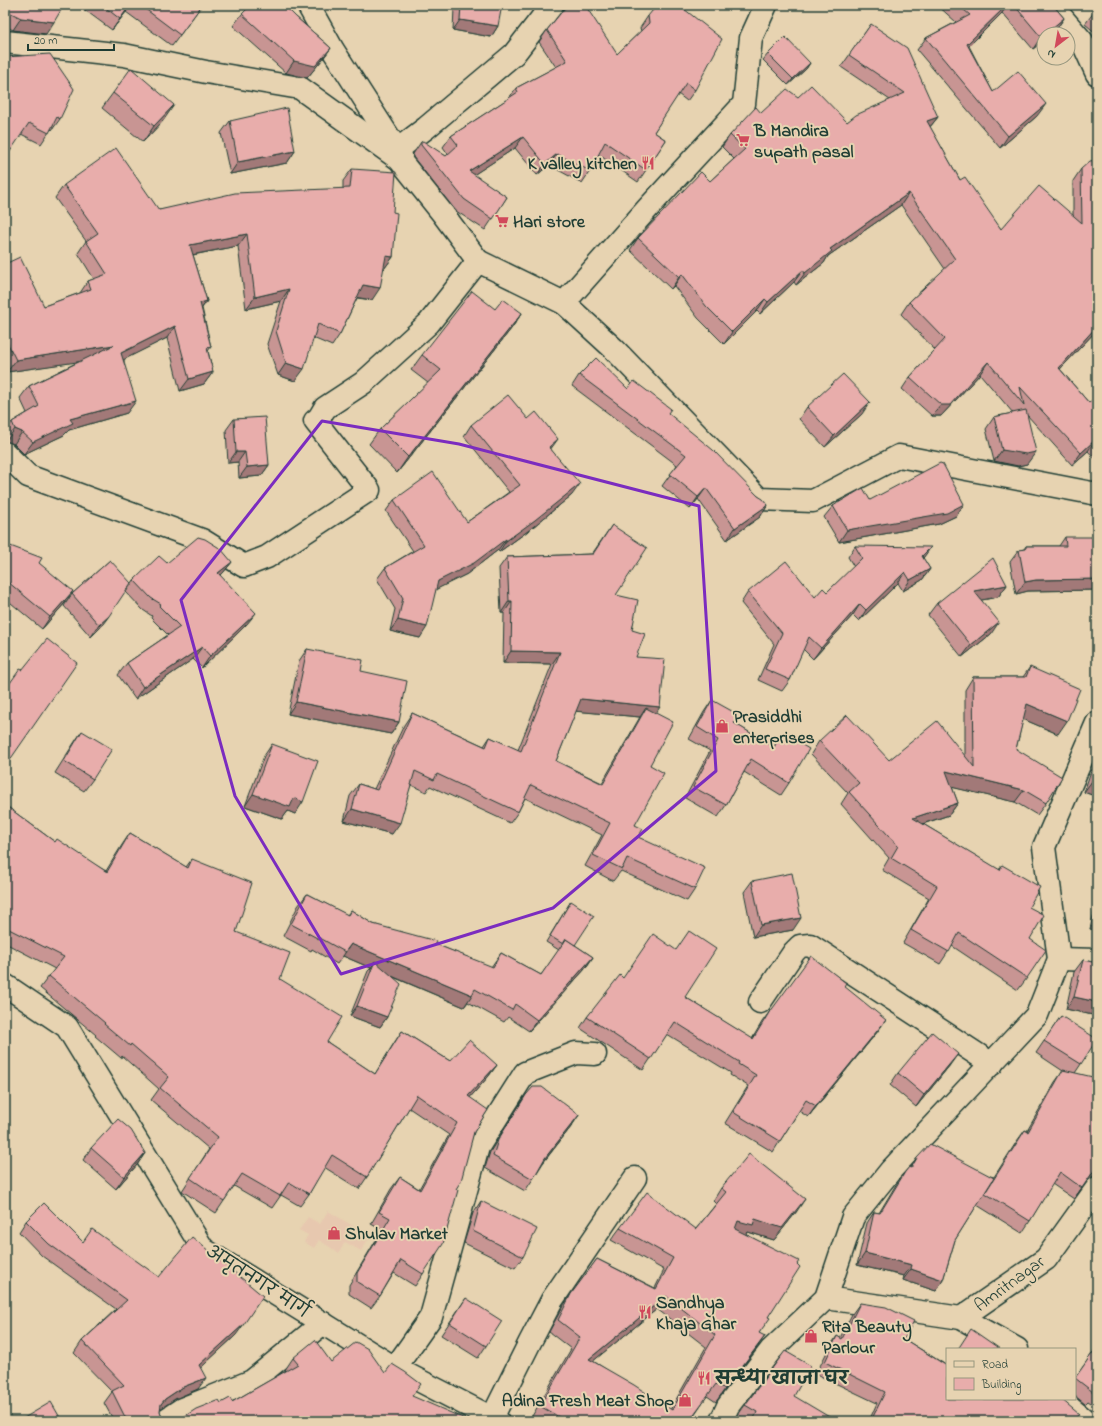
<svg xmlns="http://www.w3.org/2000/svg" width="1102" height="1426" viewBox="0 0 1102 1426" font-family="'Indie Flower','Playpen Sans Deva',sans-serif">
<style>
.built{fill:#e7c8af}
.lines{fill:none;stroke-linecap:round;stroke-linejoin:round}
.minor-casing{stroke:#1f3d34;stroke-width:25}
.minor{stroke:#e7d3b1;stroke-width:22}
.wall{fill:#c89593;stroke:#1f3d34;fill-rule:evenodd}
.shaded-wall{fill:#a27978;stroke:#1f3d34}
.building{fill:#e8adab;stroke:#1f3d34;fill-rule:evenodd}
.marked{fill:none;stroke:#7b2cbf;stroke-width:3;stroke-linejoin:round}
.labels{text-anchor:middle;stroke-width:4;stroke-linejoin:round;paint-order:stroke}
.poi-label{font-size:18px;font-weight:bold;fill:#1f3d34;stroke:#e7d3b1;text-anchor:start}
.street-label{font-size:18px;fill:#1f3d34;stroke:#e7d3b1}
</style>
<rect width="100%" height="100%" fill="#e7d3b1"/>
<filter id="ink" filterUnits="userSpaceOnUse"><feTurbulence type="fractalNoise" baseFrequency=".025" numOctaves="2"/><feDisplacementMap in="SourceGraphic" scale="8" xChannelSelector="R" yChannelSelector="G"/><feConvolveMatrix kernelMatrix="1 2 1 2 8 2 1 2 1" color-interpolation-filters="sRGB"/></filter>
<g filter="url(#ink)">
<!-- built -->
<path class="built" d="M 328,1211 L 370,1236 L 361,1251 L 345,1242 L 339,1253 L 319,1240 L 314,1248 L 304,1242 L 308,1235 L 299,1230 L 308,1217 L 320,1224 Z"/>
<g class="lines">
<!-- minor casing -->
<g class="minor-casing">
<g id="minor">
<path d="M 308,5 L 333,50 L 401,156"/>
<path d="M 1051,5 L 1082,41 L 1097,74"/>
<path d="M 5,42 L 124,55 L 206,72 L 300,88 L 399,159 L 443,214 L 478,261"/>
<path d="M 397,150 L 426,128 L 514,54 L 552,5"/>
<path d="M 564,303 L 613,348 L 759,499 L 813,501 L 899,456 L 1097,494"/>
<path d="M 5,453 L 28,476 L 202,540 L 244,566 L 267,557 L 369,490 L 315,421 L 319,418 L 325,408 L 363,383 L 429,323 L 478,261 L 564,303 L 648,208 L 744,104 L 751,38 L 766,5"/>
<path d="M 1059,959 L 1097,960"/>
<path d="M 5,985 L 67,1027 L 203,1249 L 395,1368 L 498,1421"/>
<path d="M 760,1002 L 794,952 L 800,946 L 810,945 L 992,1064"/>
<path d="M 826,1298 L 961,1318 L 1017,1349"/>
<path d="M 961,1318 L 1046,1259 L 1097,1188"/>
<path d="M 395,1368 L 431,1317 L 478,1147 L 525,1073 L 576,1053 L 595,1054"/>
<path d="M 1059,1399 L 1086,1421"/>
<path d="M 492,1418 L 530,1342 L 552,1300 L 635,1178"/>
<path d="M 164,1421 L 182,1409 L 252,1381 L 323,1323"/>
<path d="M 721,1421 L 728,1406 L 771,1350 L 826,1298 L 853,1217 L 891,1170 L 1037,1015 L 1059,959 L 1044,847 L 1097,723"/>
</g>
</g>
<!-- minor -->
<use href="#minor" class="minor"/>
</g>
<!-- wall -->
<g class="wall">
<path d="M 5,5 L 46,34 L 13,30 L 5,26 Z"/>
<path d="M 78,5 L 202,5 L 172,46 L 126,12 L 112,30 Z"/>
<path d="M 456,5 L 461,5 L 498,26 L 491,37 L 453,30 L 454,8 Z"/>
<path d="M 937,5 L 1053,5 L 1064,18 L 1056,30 L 1044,34 L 1044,40 L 1033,49 L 1002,13 L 969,46 L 993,92 L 1037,116 L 1000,148 L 917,50 L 926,38 L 956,22 Z"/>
<path d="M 1097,8 L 1097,34 L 1085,24 Z"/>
<path d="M 242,14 L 296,17 L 331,48 L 322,60 L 307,78 L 286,73 L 233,26 Z"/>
<path d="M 648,16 L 695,90 L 687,101 L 678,94 L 654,132 L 666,140 L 638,182 L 599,155 L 590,171 L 582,183 L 549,165 L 537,175 L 515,148 L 473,175 L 507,197 L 485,230 L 456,211 L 413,157 L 413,154 L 421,142 L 446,156 L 448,154 L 443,147 L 451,136 L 509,98 L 516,88 L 556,67 L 539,42 L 547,30 L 617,54 L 641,31 L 640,28 Z"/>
<path d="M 871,24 L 938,117 L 930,127 L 960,180 L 1001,229 L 1073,216 L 1073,181 L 1081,169 L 1097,160 L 1097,329 L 1095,332 L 1060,369 L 1089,403 L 1097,396 L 1097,461 L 1088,451 L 1072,465 L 1027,415 L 1027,464 L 1018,466 L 994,461 L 986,429 L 994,417 L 1013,413 L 980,374 L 941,416 L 932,416 L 902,389 L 910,377 L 935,350 L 901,314 L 909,302 L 945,269 L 901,205 L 828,256 L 824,263 L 796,285 L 794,282 L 760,314 L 757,311 L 724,344 L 698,318 L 674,286 L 671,289 L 630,250 L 638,238 L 710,181 L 734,159 L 722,147 L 730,135 L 761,113 L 798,97 L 847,122 L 890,100 L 841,67 Z"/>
<path d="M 768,54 L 810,63 L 806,69 L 788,85 L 763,60 Z"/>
<path d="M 5,57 L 60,119 L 52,130 L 51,129 L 41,144 L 21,134 Z"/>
<path d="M 113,93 L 163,121 L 143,142 L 102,108 Z"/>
<path d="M 230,121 L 295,151 L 287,163 L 230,174 L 221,133 Z"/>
<path d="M 352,169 L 393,212 L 393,257 L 384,269 L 383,269 L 372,300 L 357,298 L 340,334 L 332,346 L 313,338 L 295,381 L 278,375 L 267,344 L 281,301 L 246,309 L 238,246 L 193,255 L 207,301 L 202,308 L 211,347 L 208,351 L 213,372 L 204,384 L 180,391 L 167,338 L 124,359 L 127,413 L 69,430 L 64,435 L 24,454 L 14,444 L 6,441 L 5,438 L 5,431 L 12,422 L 27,413 L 20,398 L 29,386 L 80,361 L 7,372 L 5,367 L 5,264 L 44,306 L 80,293 L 88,281 L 94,279 L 78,253 L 86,241 L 55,198 L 64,185 L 159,210 L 343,189 L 343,181 Z"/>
<path d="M 495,309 L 522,313 L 511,329 L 397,473 L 369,444 L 380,429 L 428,383 L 411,370 L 422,355 Z"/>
<path d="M 579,375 L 628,389 L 668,414 L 768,505 L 760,517 L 727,540 L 698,499 L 690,509 L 662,486 L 677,465 L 572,386 Z"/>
<path d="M 807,407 L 862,414 L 825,447 L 799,419 Z"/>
<path d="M 234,419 L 269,465 L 261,476 L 239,478 L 238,462 L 228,463 L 226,430 Z"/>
<path d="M 471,425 L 551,449 L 572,495 L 528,531 L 499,552 L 498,550 L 467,574 L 436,589 L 420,638 L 390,631 L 395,609 L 377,579 L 385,568 L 413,551 L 386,511 L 394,500 L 467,522 L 509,492 L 464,436 Z"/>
<path d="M 870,500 L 956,516 L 939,524 L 839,542 L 824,517 L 833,506 Z"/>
<path d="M 612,525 L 616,595 L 632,630 L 636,657 L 656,713 L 650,765 L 635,825 L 638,837 L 695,889 L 687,901 L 621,871 L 613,881 L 585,866 L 602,835 L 525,798 L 518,812 L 510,823 L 430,786 L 426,792 L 411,785 L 392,834 L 344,821 L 350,796 L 359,784 L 374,789 L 404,725 L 412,713 L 484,746 L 490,737 L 518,750 L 552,664 L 503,663 L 504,613 L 501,613 L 499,568 L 507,557 L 592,554 ZM 576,711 L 640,717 L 602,783 L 556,761 Z"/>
<path d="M 1065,537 L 1096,590 L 1028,591 L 1016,594 L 1010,562 L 1019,550 L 1024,549 L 1026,546 L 1059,546 Z"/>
<path d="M 5,544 L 39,563 L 65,603 L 42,629 L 5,598 Z"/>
<path d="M 855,546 L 923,558 L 930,569 L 922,580 L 903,591 L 898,583 L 859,621 L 853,615 L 813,659 L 803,649 L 790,680 L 782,691 L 758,680 L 774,644 L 741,603 L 748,592 L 815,597 L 827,592 L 854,567 L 848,557 Z"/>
<path d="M 110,560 L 100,628 L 91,637 L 64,606 L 72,594 Z"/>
<path d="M 232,562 L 223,573 L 220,576 L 247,624 L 202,668 L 193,659 L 135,699 L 118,675 L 127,663 L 168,635 L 151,618 L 152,616 L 143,610 L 126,592 L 134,580 L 167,563 Z"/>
<path d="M 1007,585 L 998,597 L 981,600 L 991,634 L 962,657 L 928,615 L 937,603 Z"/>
<path d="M 307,649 L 361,671 L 399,722 L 391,734 L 288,714 L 299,661 Z"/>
<path d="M 1030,667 L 1058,734 L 1023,719 L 1016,749 L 1046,803 L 1037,815 L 1015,802 L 952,787 L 958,803 L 949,815 L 923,824 L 999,870 L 1002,865 L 1029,907 L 1030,939 L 1027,978 L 1018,990 L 952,946 L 940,964 L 903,943 L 929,898 L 882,870 L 889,858 L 841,804 L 848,793 L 811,754 L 819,741 L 889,760 L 965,756 L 965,690 L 973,677 L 1023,677 Z"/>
<path d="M 712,700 L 734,723 L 773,747 L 782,733 L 789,783 L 781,795 L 744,772 L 726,805 L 718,817 L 685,798 L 710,751 L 689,739 L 704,712 Z"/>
<path d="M 82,731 L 93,779 L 84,791 L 55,773 L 74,743 Z"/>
<path d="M 272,744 L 295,814 L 288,811 L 282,819 L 245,806 L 264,756 Z"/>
<path d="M 1097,762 L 1097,797 L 1084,792 L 1091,771 Z"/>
<path d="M 5,805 L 55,842 L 106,871 L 122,845 L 130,833 L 186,867 L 192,859 L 236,932 L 280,979 L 327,1042 L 375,1074 L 394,1043 L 402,1031 L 450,1061 L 497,1065 L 488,1077 L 470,1097 L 474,1132 L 456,1189 L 423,1274 L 415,1286 L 394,1273 L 380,1296 L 371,1308 L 349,1294 L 349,1285 L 382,1230 L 371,1224 L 391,1189 L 400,1177 L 419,1189 L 449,1135 L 409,1108 L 367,1177 L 359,1189 L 324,1167 L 309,1194 L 300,1206 L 281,1195 L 272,1208 L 234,1186 L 216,1213 L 182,1191 L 209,1149 L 151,1100 L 159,1089 L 122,1056 L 121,1058 L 95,1036 L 96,1035 L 40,988 L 49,976 L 55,969 L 5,943 Z"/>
<path d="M 1097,877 L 1097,893 L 1094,891 Z"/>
<path d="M 752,881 L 793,930 L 753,937 L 744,892 Z"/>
<path d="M 307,894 L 347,915 L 351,910 L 373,924 L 435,944 L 491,967 L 501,953 L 541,975 L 559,950 L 546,942 L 571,901 L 575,945 L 593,957 L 585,969 L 529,1031 L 508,1017 L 504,1022 L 468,1002 L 464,1007 L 393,977 L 387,1017 L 380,1027 L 350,1016 L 368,971 L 371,968 L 343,956 L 337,964 L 312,949 L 311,951 L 283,936 L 298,906 Z"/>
<path d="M 1097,899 L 1097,930 L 1090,929 Z"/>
<path d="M 1083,960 L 1097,963 L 1097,1016 L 1066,1009 L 1074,972 Z"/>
<path d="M 623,978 L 685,997 L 752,1039 L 762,1022 L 770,1011 L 770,1012 L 844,986 L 878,1031 L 808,1117 L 799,1111 L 780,1141 L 773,1152 L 725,1123 L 748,1086 L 730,1075 L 731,1073 L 667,1034 L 643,1070 L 580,1028 L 587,1017 Z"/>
<path d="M 1061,1016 L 1081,1064 L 1075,1073 L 1095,1176 L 1092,1177 L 1087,1181 L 1074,1199 L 1052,1184 L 1030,1221 L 1022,1233 L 977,1205 L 955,1240 L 943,1280 L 936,1291 L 903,1280 L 904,1276 L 857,1265 L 867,1223 L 874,1212 L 879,1213 L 897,1183 L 905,1172 L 910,1168 L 917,1158 L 994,1177 L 1017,1141 L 1025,1130 L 1027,1131 L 1055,1082 L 1063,1071 L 1036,1053 Z"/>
<path d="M 950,1065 L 916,1107 L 890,1085 L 898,1073 Z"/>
<path d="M 526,1095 L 579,1115 L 571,1127 L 543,1163 L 533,1179 L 525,1191 L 485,1168 L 490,1152 L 518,1107 Z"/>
<path d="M 91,1148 L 145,1153 L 137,1165 L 116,1189 L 83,1160 Z"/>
<path d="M 721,1188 L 797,1211 L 774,1240 L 748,1232 L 746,1234 L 797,1264 L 759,1333 L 756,1349 L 716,1402 L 707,1396 L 690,1421 L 536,1421 L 531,1418 L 571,1349 L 549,1332 L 563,1306 L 597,1259 L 655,1288 L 664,1270 L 611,1240 L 620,1228 L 696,1229 L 716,1204 L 713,1201 ZM 657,1309 L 706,1347 L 670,1410 L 593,1361 Z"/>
<path d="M 481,1201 L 523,1257 L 515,1268 L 464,1243 L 473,1213 Z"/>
<path d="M 26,1221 L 83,1242 L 236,1335 L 200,1368 L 198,1389 L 175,1399 L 160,1409 L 160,1411 L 162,1417 L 166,1421 L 168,1421 L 114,1421 L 104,1403 L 112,1392 L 74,1353 L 82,1341 L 116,1309 L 42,1256 L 19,1232 Z"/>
<path d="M 466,1298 L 486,1346 L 478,1358 L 441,1335 Z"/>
<path d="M 860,1303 L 904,1339 L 946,1365 L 947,1364 L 947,1399 L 1074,1421 L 869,1421 L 877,1403 L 816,1374 L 829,1348 L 837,1336 L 840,1338 L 852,1314 Z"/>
<path d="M 1096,1348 L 1097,1348 L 1097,1407 L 1088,1401 L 1085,1404 L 1075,1396 L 1075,1378 Z"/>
<path d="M 293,1358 L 331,1362 L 385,1373 L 412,1396 L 221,1403 L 232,1402 L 286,1371 L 285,1370 Z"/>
<path d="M 745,1405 L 836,1421 L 748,1421 L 738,1415 Z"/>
</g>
<!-- shaded-wall -->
<g class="shaded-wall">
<path d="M 131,5 L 126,12 L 112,30 L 120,19 Z"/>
<path d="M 1007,5 L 1008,5 L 1002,13 L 959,56 L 967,44 Z"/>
<path d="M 21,18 L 54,22 L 46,34 L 13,30 Z"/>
<path d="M 1064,18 L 1056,30 L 1051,34 L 1045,34 Z"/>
<path d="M 460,20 L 498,26 L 491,37 L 453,30 Z"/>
<path d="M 1044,35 L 1044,40 L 1033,49 L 1041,37 Z"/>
<path d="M 331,48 L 322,60 L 307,78 L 286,73 L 294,61 Z"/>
<path d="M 810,63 L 806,69 L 788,85 L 793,79 Z"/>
<path d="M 1046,104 L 1037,116 L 1000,148 L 1008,136 Z"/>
<path d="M 174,105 L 163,121 L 143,142 L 154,126 Z"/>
<path d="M 938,117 L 929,128 L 927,121 Z"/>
<path d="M 523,137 L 515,148 L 461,183 L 469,171 Z"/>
<path d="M 295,151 L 287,163 L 230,174 L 238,162 Z"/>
<path d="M 557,154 L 549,165 L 537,175 L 545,164 Z"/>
<path d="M 909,193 L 901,205 L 828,256 L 824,263 L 796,285 L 805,273 L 830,249 Z"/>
<path d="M 247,234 L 238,246 L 181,257 L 190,245 Z"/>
<path d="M 386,256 L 393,257 L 384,269 L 377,268 Z"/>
<path d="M 803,270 L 794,282 L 760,314 L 768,302 Z"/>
<path d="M 682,274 L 674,286 L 671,289 L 679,277 Z"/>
<path d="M 363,285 L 380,288 L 372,300 L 354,297 Z"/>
<path d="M 289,289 L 281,301 L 246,309 L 255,297 Z"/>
<path d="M 765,299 L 757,311 L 724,344 L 732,332 Z"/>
<path d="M 207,301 L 198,313 L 200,303 Z"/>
<path d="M 522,313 L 511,329 L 397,473 L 408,457 Z"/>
<path d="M 175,326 L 167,338 L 113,365 L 121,353 Z"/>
<path d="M 1097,326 L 1097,329 L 1095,332 L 1050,380 L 1059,368 Z"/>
<path d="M 114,345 L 105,358 L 7,372 L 16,360 Z"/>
<path d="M 988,362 L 980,374 L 941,416 L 932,416 L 941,405 Z"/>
<path d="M 286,363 L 304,369 L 295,381 L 278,375 Z"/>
<path d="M 213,372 L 204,384 L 180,391 L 189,379 Z"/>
<path d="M 136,401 L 127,413 L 69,430 L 64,435 L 24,454 L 33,442 L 70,419 Z"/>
<path d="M 870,402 L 862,414 L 825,447 L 834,436 Z"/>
<path d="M 15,429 L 22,432 L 14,444 L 6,441 Z"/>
<path d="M 558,439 L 550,450 L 549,447 Z"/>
<path d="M 1096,439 L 1088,451 L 1072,465 L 1081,453 Z"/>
<path d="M 1002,450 L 1036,452 L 1027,464 L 1018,466 L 994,461 Z"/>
<path d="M 236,452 L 245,452 L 238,462 L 228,463 Z"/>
<path d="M 269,465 L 261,476 L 239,478 L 247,467 Z"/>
<path d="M 580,484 L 572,495 L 528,531 L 499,552 L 506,541 Z"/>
<path d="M 706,488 L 698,499 L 690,509 L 698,497 Z"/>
<path d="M 964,504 L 956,516 L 939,524 L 839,542 L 847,530 Z"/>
<path d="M 768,505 L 760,517 L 727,540 L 735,528 Z"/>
<path d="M 506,539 L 498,550 L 467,574 L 431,592 L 438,581 Z"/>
<path d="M 931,547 L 924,557 L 914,566 L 922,556 Z"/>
<path d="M 232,562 L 223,573 L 210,585 L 218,573 Z"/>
<path d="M 930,569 L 922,580 L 903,591 L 910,580 Z"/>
<path d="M 905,572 L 898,583 L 859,621 L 866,610 Z"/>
<path d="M 1097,579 L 1097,589 L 1096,590 L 1028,591 L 1016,594 L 1025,582 L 1036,580 Z"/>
<path d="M 1007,585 L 998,597 L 966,603 L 974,591 Z"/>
<path d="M 73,591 L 65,603 L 42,629 L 50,617 Z"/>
<path d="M 509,601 L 512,601 L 504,613 L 501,613 Z"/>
<path d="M 860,604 L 853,615 L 813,659 L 821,648 Z"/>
<path d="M 256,613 L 247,624 L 202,668 L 210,656 Z"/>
<path d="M 109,616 L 100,628 L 91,637 L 99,625 Z"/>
<path d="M 398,620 L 427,627 L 420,638 L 390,631 Z"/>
<path d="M 999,622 L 991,634 L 962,657 L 971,645 Z"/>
<path d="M 202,647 L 193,659 L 135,699 L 143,687 Z"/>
<path d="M 511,651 L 560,652 L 552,664 L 503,663 Z"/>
<path d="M 581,699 L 660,707 L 652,719 L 646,708 L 640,717 L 573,711 Z"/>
<path d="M 296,702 L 399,722 L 391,734 L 288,714 Z"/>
<path d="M 1027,704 L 1067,721 L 1058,734 L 1018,717 Z"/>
<path d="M 946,771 L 1024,790 L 1015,802 L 938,784 Z"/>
<path d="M 1092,781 L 1097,783 L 1097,797 L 1084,792 Z"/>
<path d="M 253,794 L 294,798 L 303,802 L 295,814 L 288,811 L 282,819 L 245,806 Z"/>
<path d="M 958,803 L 949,815 L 904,830 L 913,818 Z"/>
<path d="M 352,809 L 400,823 L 392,834 L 344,821 Z"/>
<path d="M 801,918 L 793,930 L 753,937 L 761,925 Z"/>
<path d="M 1097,919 L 1097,930 L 1090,929 Z"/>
<path d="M 351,944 L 472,995 L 464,1007 L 373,968 L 375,961 L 371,968 L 343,956 Z"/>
<path d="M 593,957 L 585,969 L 529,1031 L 537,1020 Z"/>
<path d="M 1074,997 L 1097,1002 L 1097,1016 L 1066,1009 Z"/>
<path d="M 357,1006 L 387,1017 L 380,1027 L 350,1016 Z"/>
<path d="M 886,1020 L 878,1031 L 808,1117 L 816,1106 Z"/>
<path d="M 958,1054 L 950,1065 L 916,1107 L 924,1095 Z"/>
<path d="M 497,1065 L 488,1077 L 460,1109 L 468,1096 Z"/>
<path d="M 579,1115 L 571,1127 L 537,1170 L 545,1158 Z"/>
<path d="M 145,1153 L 137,1165 L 116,1189 L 124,1177 Z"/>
<path d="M 1097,1168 L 1097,1173 L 1095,1176 L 1092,1177 L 1087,1181 L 1074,1199 L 1095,1169 Z"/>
<path d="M 805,1199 L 797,1211 L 774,1240 L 748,1232 L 744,1237 L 729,1233 L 738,1221 L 755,1219 Z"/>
<path d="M 865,1253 L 912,1265 L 904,1276 L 857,1265 Z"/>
<path d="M 911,1269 L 943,1280 L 936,1291 L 903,1280 Z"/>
<path d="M 666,1296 L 657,1309 L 581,1371 L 589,1359 Z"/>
<path d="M 244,1324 L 236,1335 L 191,1377 L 199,1365 Z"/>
<path d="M 765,1336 L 756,1349 L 716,1402 L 725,1389 Z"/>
<path d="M 206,1378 L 198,1389 L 175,1399 L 157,1411 L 161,1404 L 165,1399 L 183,1387 Z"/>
</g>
<!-- building -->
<g class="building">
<path d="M 5,5 L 64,5 L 54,22 L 21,18 L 5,10 Z"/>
<path d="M 102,5 L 130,5 L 120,19 Z"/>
<path d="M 140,5 L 202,5 L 180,35 Z"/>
<path d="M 251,5 L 284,5 L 296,17 L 331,48 L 315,66 L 294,61 L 242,14 Z"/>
<path d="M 461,5 L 502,5 L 498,26 L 460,20 Z"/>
<path d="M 570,5 L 585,5 L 617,54 L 649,23 L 648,16 L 657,5 L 679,5 L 722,39 L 695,90 L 686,83 L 654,132 L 666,140 L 646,170 L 605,142 L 590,171 L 557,154 L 545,164 L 523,137 L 469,171 L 507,197 L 493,219 L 464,199 L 421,145 L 421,142 L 423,141 L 446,156 L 458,145 L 451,136 L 518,92 L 516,88 L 567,61 L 547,30 L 564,9 Z"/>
<path d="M 958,5 L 1007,5 L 967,44 L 993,92 L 1018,71 L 1046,104 L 1008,136 L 926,38 L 970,15 Z"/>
<path d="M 1014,5 L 1053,5 L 1064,18 L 1045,34 L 1044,34 L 1044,35 L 1041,37 Z"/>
<path d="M 1097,8 L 1097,15 L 1093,12 Z"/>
<path d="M 871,24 L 907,48 L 938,117 L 927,121 L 960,180 L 965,177 L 1001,229 L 1039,186 L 1082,223 L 1081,169 L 1090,161 L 1097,160 L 1097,326 L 1059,368 L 1089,403 L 1097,396 L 1097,441 L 1096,439 L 1081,453 L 1020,387 L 1024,405 L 988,362 L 950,405 L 941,405 L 910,377 L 945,339 L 909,302 L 955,259 L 909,193 L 830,249 L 832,251 L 805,273 L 803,270 L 768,302 L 765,299 L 732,332 L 706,306 L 682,274 L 679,277 L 638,238 L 701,172 L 710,181 L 745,149 L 730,135 L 756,107 L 761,113 L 787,89 L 798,97 L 811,85 L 847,122 L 856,115 L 905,93 L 849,55 Z"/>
<path d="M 785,37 L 810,63 L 793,79 L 768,54 Z"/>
<path d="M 50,54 L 74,89 L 60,119 L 57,117 L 49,133 L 29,123 L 5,159 L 5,57 Z"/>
<path d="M 131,68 L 174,105 L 154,126 L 113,93 Z"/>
<path d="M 287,108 L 295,151 L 238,162 L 230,121 Z"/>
<path d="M 116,148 L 159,210 L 235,193 L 350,188 L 352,169 L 396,172 L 393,212 L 397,213 L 393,257 L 386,256 L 380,288 L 363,285 L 340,334 L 318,324 L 304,369 L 286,363 L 276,331 L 289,289 L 255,297 L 247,234 L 190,245 L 207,301 L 200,303 L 211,347 L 207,348 L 213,372 L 189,379 L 175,326 L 121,353 L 136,401 L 70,419 L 73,423 L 33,442 L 22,432 L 15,429 L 12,422 L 39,406 L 29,386 L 114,345 L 16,360 L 5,338 L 5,264 L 20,257 L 44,306 L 91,289 L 88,281 L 107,274 L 86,241 L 98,233 L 64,185 Z"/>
<path d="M 472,291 L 495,309 L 503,299 L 522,313 L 408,457 L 380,429 L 441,370 L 422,355 Z"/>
<path d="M 596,358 L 628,389 L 634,381 L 671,409 L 668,413 L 713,450 L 758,496 L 763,499 L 768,505 L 735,528 L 706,488 L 698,497 L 670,474 L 686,455 L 579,375 Z"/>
<path d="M 843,374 L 870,402 L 834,436 L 807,407 Z"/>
<path d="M 508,395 L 528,419 L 536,412 L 558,439 L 549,447 L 580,484 L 535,520 L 506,541 L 506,539 L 474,563 L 438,581 L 427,627 L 398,620 L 403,598 L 385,568 L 424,545 L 394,500 L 433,472 L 467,522 L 520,485 L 471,425 Z"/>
<path d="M 1026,410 L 1036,452 L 1026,454 L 1002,450 L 994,417 Z"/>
<path d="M 265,417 L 269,465 L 247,467 L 245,452 L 236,452 L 234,419 Z"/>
<path d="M 940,463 L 943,464 L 964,504 L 947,513 L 847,530 L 833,506 L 863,488 L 870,500 Z"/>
<path d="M 612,525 L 647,548 L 616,595 L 638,600 L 632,630 L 645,634 L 636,657 L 665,659 L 660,707 L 581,699 L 556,761 L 603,784 L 646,708 L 673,722 L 650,765 L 664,773 L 635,825 L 643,829 L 638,837 L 705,868 L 695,889 L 627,858 L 622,869 L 593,855 L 610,823 L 531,785 L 518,812 L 437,774 L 434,780 L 415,771 L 400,823 L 352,809 L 359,784 L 377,790 L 412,713 L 486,747 L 490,737 L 521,751 L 560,652 L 511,651 L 512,601 L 509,601 L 507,557 L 593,554 Z"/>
<path d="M 198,537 L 205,539 L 221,549 L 232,562 L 218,573 L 256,613 L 210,656 L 202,647 L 143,687 L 127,663 L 180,627 L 159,606 L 161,604 L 151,598 L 134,580 L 159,556 L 167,563 Z"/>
<path d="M 1065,537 L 1097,537 L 1097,579 L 1036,580 L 1025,582 L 1019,550 L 1026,549 L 1026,546 L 1066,546 Z"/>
<path d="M 5,544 L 42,558 L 39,563 L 73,591 L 50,617 L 8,582 L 5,587 Z"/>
<path d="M 855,546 L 931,547 L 922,556 L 930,569 L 910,580 L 905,572 L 866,610 L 860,604 L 821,648 L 809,637 L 790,680 L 765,669 L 782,633 L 748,592 L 786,561 L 815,597 L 823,588 L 827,592 L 862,558 Z"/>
<path d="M 993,558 L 1007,585 L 974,591 L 999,622 L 971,645 L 937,603 Z"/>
<path d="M 110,560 L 131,583 L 109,616 L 99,625 L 72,594 Z"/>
<path d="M 47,639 L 77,663 L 5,767 L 5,690 L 20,669 L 22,670 Z"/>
<path d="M 307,649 L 363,660 L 361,671 L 407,681 L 399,722 L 296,702 Z"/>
<path d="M 1030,667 L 1080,689 L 1067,721 L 1027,704 L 1016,749 L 1062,777 L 1046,803 L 1024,790 L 946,771 L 958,803 L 913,818 L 1000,870 L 1002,865 L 1040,887 L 1029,907 L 1044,915 L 1030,939 L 1046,950 L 1027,978 L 959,933 L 949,952 L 911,930 L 937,886 L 891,858 L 898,846 L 849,792 L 859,783 L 819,741 L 847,715 L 889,760 L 937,721 L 974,767 L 973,677 L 1026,677 Z"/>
<path d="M 712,700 L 739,715 L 734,723 L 774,747 L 782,733 L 809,749 L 789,783 L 751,759 L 726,805 L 693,787 L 718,740 L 697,727 Z"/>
<path d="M 82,731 L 112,749 L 93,779 L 64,761 Z"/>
<path d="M 272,744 L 318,761 L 303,802 L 294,798 L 290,807 L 253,794 Z"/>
<path d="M 1097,765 L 1097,783 L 1092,781 Z"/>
<path d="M 5,805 L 55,842 L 57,839 L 107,872 L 130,833 L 188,868 L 192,859 L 252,883 L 236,932 L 290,953 L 280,979 L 342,1017 L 327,1042 L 375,1074 L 402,1031 L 450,1061 L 469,1040 L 497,1065 L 468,1096 L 488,1110 L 474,1132 L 461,1181 L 456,1189 L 458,1190 L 443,1244 L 423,1274 L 401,1260 L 380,1296 L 357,1282 L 357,1273 L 390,1218 L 379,1212 L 400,1177 L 420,1190 L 457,1123 L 417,1095 L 367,1177 L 332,1155 L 309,1194 L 289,1182 L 280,1196 L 242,1174 L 224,1201 L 190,1178 L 218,1137 L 160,1088 L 169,1077 L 131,1044 L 130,1046 L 104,1024 L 105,1023 L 49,976 L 64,957 L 5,927 Z"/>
<path d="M 792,873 L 801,918 L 761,925 L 752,881 Z"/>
<path d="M 307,894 L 348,915 L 351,910 L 373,924 L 436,941 L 435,944 L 493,967 L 501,953 L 541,975 L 566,939 L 593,957 L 537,1020 L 515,1004 L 512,1010 L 475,989 L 472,995 L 351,944 L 345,952 L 320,938 L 319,939 L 291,924 Z"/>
<path d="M 571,901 L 594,916 L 575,945 L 566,939 L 563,944 L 550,936 Z"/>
<path d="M 689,931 L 716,949 L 685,997 L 753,1039 L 770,1011 L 770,1012 L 811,956 L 846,983 L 844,986 L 886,1020 L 816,1106 L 806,1100 L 780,1141 L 733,1112 L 756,1075 L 738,1064 L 739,1062 L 675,1022 L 651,1059 L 587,1017 L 620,975 L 623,978 L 653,934 L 676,950 Z"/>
<path d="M 1083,960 L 1097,963 L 1097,1002 L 1074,997 Z"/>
<path d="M 375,961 L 401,984 L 387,1017 L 357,1006 Z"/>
<path d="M 5,978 L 8,981 L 5,984 Z"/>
<path d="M 1061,1016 L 1097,1039 L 1081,1064 L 1044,1041 Z"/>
<path d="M 932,1032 L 958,1054 L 924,1095 L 898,1073 Z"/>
<path d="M 1063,1070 L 1097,1078 L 1097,1168 L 1095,1169 L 1082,1188 L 1060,1172 L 1030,1221 L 985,1193 L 1025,1130 L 1028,1132 Z"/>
<path d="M 533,1087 L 542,1087 L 579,1115 L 545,1158 L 533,1179 L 493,1156 L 498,1140 L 526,1095 Z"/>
<path d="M 118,1119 L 131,1130 L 145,1153 L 124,1177 L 91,1148 Z"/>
<path d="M 930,1144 L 994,1178 L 955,1240 L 943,1280 L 911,1269 L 912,1265 L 865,1253 L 874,1212 L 880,1213 L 905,1172 L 909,1167 L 911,1168 L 917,1158 Z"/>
<path d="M 749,1154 L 805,1199 L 782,1228 L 755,1219 L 753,1225 L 738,1221 L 735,1229 L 799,1261 L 797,1264 L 800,1267 L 768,1317 L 770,1318 L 759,1333 L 765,1336 L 725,1389 L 716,1384 L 689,1421 L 566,1421 L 540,1406 L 580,1337 L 558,1320 L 571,1294 L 597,1259 L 656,1289 L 673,1258 L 620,1228 L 647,1192 L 696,1229 L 726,1192 L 721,1188 ZM 666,1296 L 715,1335 L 672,1410 L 634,1385 L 589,1359 Z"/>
<path d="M 481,1201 L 537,1229 L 523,1257 L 473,1231 Z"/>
<path d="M 44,1203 L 83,1242 L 92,1229 L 159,1277 L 192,1237 L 263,1296 L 244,1324 L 199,1365 L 206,1378 L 183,1387 L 165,1399 L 161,1404 L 160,1411 L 162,1417 L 166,1421 L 168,1421 L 127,1421 L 112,1391 L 124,1385 L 82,1341 L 127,1300 L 49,1244 L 26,1221 Z"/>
<path d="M 466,1298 L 502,1321 L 486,1346 L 450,1323 Z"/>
<path d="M 860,1303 L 886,1307 L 914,1321 L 904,1339 L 947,1366 L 947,1365 L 947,1399 L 1061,1399 L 1079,1414 L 1074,1421 L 871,1421 L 885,1392 L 825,1362 L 837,1336 L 842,1339 Z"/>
<path d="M 971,1329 L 1000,1349 L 958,1349 Z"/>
<path d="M 315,1340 L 331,1362 L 356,1342 L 368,1349 L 385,1373 L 392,1364 L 405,1372 L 421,1384 L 412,1396 L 465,1419 L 462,1421 L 176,1421 L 179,1420 L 196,1409 L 219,1400 L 221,1403 L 230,1398 L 232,1402 L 298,1364 L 293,1358 Z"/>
<path d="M 1096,1348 L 1097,1348 L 1097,1390 L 1096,1389 L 1093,1392 L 1075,1378 Z"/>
<path d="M 785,1351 L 811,1366 L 794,1396 L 836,1421 L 753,1421 L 757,1412 L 745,1405 Z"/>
<path d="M 51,1402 L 62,1421 L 19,1421 Z"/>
</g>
</g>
<!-- marked area -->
<path class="marked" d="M 322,421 L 459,444 L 699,506 L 716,771 L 553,908 L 341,974 L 235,796 L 181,600 Z"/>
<!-- icons -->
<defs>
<g id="supermarket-bare" transform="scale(1.08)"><path d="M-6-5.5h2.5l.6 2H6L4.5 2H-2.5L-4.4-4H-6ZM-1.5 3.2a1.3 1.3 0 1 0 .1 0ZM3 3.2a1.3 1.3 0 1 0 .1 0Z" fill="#d1495b" stroke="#e7d3b1" stroke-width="2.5" paint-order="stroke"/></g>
<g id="restaurant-bare" transform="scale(1.08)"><path d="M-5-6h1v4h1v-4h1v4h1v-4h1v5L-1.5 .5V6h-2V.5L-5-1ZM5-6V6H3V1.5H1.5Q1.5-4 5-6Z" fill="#d1495b" stroke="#e7d3b1" stroke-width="2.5" paint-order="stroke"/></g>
<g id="shop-bare" transform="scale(1.08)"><path d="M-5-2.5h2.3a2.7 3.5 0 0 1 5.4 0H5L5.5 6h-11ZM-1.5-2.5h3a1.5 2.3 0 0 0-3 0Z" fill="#d1495b" stroke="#e7d3b1" stroke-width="2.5" paint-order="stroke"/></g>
</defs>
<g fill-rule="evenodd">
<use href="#supermarket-bare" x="743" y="140"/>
<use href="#restaurant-bare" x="648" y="163"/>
<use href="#supermarket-bare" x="502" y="221"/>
<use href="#shop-bare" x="722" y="726"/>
<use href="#shop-bare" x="334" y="1233"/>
<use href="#restaurant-bare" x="645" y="1312"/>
<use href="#shop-bare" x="811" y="1336"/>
<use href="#restaurant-bare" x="704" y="1378"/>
<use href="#shop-bare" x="685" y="1400"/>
</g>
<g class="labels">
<!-- poi labels -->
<g class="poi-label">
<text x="754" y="136">B Mandira<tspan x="754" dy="21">supath pasal</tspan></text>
<text x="637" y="169" text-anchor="end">K valley kitchen</text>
<text x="513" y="227">Hari store</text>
<text x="733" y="722">Prasiddhi<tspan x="733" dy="21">enterprises</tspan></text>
<text x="345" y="1239">Shulav Market</text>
<text x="656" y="1308">Sandhya<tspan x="656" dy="21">Khaja Ghar</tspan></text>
<text x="822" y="1332">Rita Beauty<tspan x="822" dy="21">Parlour</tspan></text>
<text x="715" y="1384">सन्ध्या खाजा घर</text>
<text x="674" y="1406" text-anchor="end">Adina Fresh Meat Shop</text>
</g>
<!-- street labels -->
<g class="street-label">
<text transform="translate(258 1281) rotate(33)" y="6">अमृतनगर मार्ग</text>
<text transform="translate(1009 1283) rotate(-36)" y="6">Amritnagar</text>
</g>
</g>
<!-- margin -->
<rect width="1102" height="1426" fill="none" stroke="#e7d3b1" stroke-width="20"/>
<rect x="10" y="10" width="1082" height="1406" fill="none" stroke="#1f3d34" stroke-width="1.5" filter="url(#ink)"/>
<!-- legend -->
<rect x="946" y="1348" width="130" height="52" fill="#e7d3b1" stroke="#97977f"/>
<rect x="954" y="1361" width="20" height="6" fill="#e7d3b1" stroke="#97977f"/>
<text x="982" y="1368" font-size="12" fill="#1f3d34">Road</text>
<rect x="954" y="1378" width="20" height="12" fill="#e8adab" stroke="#97977f"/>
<text x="982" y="1388" font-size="12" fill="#1f3d34">Building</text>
<!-- north arrow -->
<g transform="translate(1056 46) rotate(211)"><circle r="19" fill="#e7d3b1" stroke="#97977f"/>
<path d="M0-3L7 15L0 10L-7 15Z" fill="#d1495b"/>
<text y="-6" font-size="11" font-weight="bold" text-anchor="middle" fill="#1f3d34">N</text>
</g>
<!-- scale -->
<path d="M28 44v6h86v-6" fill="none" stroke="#1f3d34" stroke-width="2"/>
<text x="34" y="44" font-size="12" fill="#1f3d34" stroke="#e7d3b1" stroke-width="3" paint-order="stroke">20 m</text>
</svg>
